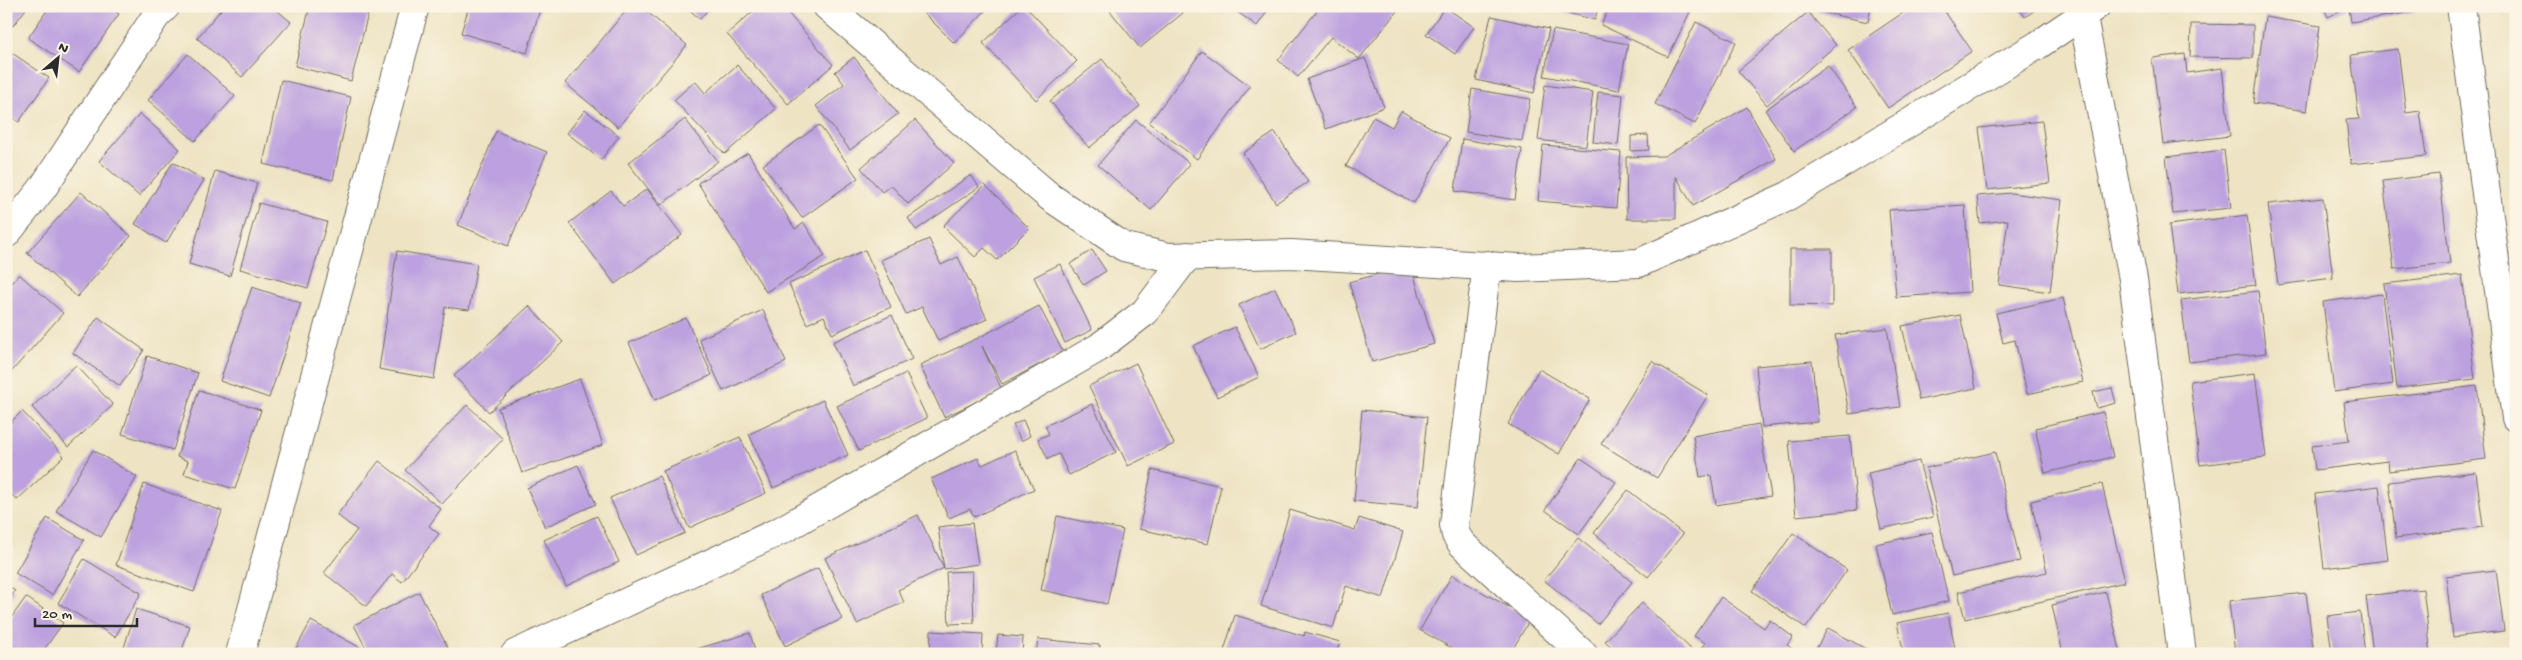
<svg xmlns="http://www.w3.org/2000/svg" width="2522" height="660" viewBox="0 0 2522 660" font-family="'Gochi Hand',sans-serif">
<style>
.building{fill:#bca0df}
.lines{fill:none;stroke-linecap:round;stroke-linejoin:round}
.minor-casing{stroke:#6f6c61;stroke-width:30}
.minor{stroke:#fff;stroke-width:28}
</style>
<rect width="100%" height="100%" fill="#fcf5e5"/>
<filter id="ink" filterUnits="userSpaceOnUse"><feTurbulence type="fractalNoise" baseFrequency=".02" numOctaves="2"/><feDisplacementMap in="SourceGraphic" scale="10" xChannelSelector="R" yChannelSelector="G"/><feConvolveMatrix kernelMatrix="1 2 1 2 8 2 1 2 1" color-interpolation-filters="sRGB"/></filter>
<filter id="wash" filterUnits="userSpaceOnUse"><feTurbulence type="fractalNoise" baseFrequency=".0096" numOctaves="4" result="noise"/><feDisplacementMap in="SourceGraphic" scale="20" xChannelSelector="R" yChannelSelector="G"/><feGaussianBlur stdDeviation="1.12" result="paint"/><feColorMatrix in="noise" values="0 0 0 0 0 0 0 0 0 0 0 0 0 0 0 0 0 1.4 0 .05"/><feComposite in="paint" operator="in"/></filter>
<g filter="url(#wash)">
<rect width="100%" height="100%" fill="#eee4c4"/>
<g id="blocks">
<!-- building -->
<g class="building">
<path d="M 6,6 L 28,6 L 13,26 L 6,21 Z"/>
<path d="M 50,6 L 108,6 L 119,14 L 79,72 L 28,38 Z"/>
<path d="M 224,6 L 272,6 L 291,22 L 242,77 L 197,38 Z"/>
<path d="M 310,6 L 354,6 L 369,10 L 351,81 L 295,66 Z"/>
<path d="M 469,6 L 541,6 L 527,53 L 461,33 Z"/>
<path d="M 630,6 L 640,6 L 687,45 L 618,127 L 565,83 Z"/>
<path d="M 685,6 L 711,6 L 700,19 Z"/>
<path d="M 759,6 L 782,6 L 833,65 L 788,104 L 727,34 Z"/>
<path d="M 917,6 L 990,6 L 954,43 Z"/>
<path d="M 1022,6 L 1025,6 L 1077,61 L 1036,100 L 983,43 Z"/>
<path d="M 1106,6 L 1177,6 L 1183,13 L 1140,48 Z"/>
<path d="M 1229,6 L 1271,6 L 1257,26 Z"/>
<path d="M 1321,6 L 1401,6 L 1359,59 L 1331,37 L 1298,77 L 1278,60 Z"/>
<path d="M 1540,6 L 1598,6 L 1595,20 Z"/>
<path d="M 1610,6 L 1679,6 L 1690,12 L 1668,57 L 1601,25 Z"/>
<path d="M 1793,6 L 1871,6 L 1868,22 Z"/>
<path d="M 1913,6 L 1941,6 L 1972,51 L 1888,108 L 1848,50 Z"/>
<path d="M 2017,6 L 2041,6 L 2025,17 Z"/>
<path d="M 2323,6 L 2417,6 L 2418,11 L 2351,22 L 2349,7 L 2328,17 Z"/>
<path d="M 1445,7 L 1474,27 L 1455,54 L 1426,34 Z"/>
<path d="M 1808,12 L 1836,45 L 1767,105 L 1738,71 Z"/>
<path d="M 1491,16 L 1549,29 L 1534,93 L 1476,80 Z"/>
<path d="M 2265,17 L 2320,26 L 2307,111 L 2253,103 Z"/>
<path d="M 1696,22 L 1736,42 L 1695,124 L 1655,104 Z"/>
<path d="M 2191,24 L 2253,25 L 2253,58 L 2190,57 Z"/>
<path d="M 1553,30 L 1628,44 L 1619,90 L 1544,76 Z"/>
<path d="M 6,49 L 49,78 L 19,122 L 6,114 Z"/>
<path d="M 2398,49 L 2406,113 L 2420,111 L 2426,156 L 2351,164 L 2346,120 L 2359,119 L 2351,55 Z"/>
<path d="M 1202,51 L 1250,86 L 1197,159 L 1149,123 Z"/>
<path d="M 188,54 L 235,96 L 195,141 L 148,100 Z"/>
<path d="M 2185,54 L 2187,73 L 2222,68 L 2230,136 L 2163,144 L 2152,58 Z"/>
<path d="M 854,57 L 898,114 L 850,150 L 816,106 L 844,84 L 835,72 Z"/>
<path d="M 1365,58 L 1384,107 L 1326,129 L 1307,79 Z"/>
<path d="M 1102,59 L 1140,106 L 1089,148 L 1050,101 Z"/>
<path d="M 737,65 L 776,109 L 725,154 L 674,100 L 695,81 L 705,93 Z"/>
<path d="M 1828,66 L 1857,107 L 1794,151 L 1765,110 Z"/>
<path d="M 281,80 L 351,97 L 333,180 L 263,164 Z"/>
<path d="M 1545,85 L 1593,92 L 1586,146 L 1538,140 Z"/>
<path d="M 1472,89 L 1530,99 L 1522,141 L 1466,132 Z"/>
<path d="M 1598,92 L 1623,95 L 1618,145 L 1593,142 Z"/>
<path d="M 1747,107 L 1776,159 L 1693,206 L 1676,176 L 1676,219 L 1627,219 L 1626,157 L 1664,156 Z"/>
<path d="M 585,110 L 619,136 L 601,160 L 567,133 Z"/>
<path d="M 1401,111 L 1450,138 L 1414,203 L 1346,166 L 1373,117 L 1392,127 Z"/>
<path d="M 140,114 L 180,149 L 139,196 L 99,161 Z"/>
<path d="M 685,119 L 718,161 L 661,205 L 628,163 Z"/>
<path d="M 915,120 L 954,163 L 908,204 L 891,185 L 882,192 L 861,168 Z"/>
<path d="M 1136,120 L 1190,164 L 1151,210 L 1098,165 Z"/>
<path d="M 2042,121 L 2050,183 L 1987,190 L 1979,128 Z"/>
<path d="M 819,125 L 858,178 L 802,218 L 763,165 Z"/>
<path d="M 496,131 L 547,152 L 508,246 L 458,225 Z"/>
<path d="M 1275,132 L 1308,182 L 1276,203 L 1243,153 Z"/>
<path d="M 1648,135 L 1649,150 L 1631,151 L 1631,136 Z"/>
<path d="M 1462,139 L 1522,149 L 1515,200 L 1455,191 Z"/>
<path d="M 1543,145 L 1621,152 L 1616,208 L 1538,201 Z"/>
<path d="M 2224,150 L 2231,208 L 2173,214 L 2166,157 Z"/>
<path d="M 748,153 L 795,229 L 804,223 L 825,256 L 766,292 L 698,183 Z"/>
<path d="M 173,162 L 204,180 L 166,243 L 135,224 Z"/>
<path d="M 215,171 L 257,183 L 230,276 L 189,264 Z"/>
<path d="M 2439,174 L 2450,263 L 2394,269 L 2383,181 Z"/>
<path d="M 971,175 L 979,187 L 916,230 L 908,218 Z"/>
<path d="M 985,185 L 1029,228 L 997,260 L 984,248 L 975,257 L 943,226 Z"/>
<path d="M 647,189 L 682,235 L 615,284 L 569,223 L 611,191 L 623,206 Z"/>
<path d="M 81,192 L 131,236 L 77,297 L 27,253 Z"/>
<path d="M 2011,193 L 2062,200 L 2050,292 L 1999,285 L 2008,220 L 1980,223 L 1977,196 Z"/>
<path d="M 2323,198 L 2333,278 L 2278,285 L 2268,204 Z"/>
<path d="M 259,203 L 327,222 L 308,288 L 240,269 Z"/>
<path d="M 1965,205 L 1970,292 L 1896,297 L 1889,210 Z"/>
<path d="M 2247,215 L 2256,285 L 2178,294 L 2169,225 Z"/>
<path d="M 929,239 L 941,265 L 958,257 L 987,319 L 938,341 L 922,307 L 906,314 L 881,260 Z"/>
<path d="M 1790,249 L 1832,249 L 1832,306 L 1790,305 Z"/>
<path d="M 865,250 L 891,307 L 832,334 L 824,316 L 807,324 L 789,284 Z"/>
<path d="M 1092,250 L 1106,271 L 1084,285 L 1070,264 Z"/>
<path d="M 397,251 L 477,264 L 469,310 L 445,307 L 434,379 L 379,369 Z"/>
<path d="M 1060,264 L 1092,330 L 1065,343 L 1034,277 Z"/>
<path d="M 1411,265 L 1434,344 L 1372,362 L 1349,282 Z"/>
<path d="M 19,274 L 63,313 L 6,378 L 6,289 Z"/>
<path d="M 2462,275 L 2475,379 L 2397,388 L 2384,284 Z"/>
<path d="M 252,287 L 301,303 L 269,398 L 220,381 Z"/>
<path d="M 1275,288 L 1296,332 L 1260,349 L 1239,305 Z"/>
<path d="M 2258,291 L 2266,353 L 2189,362 L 2181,300 Z"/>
<path d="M 2382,294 L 2393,384 L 2334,392 L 2323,302 Z"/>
<path d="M 2063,298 L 2083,382 L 2027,394 L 2015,340 L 2003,343 L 1996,313 Z"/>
<path d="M 529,306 L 563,342 L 489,412 L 454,376 Z"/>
<path d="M 1039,306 L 1063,352 L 1002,384 L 982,346 L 1002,390 L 944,417 L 920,365 L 978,338 Z"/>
<path d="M 763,310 L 786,362 L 723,391 L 699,339 Z"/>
<path d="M 892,315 L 912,359 L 853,386 L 833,342 Z"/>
<path d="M 1960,315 L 1976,388 L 1919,400 L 1902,326 Z"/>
<path d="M 98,317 L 144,350 L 120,386 L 73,353 Z"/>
<path d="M 686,318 L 712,375 L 655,400 L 629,343 Z"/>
<path d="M 1235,327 L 1259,377 L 1217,397 L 1193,346 Z"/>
<path d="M 1887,328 L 1900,407 L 1849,414 L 1835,335 Z"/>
<path d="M 147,356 L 198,373 L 173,450 L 122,434 Z"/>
<path d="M 1652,361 L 1708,395 L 1657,478 L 1601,444 Z"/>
<path d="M 1812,361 L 1818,422 L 1762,427 L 1756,366 Z"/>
<path d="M 1136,363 L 1174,444 L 1128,466 L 1089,386 Z"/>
<path d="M 76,365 L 113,405 L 68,447 L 32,407 Z"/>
<path d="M 1539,369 L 1590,399 L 1559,454 L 1508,424 Z"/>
<path d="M 906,373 L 927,418 L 859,451 L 837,406 Z"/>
<path d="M 2255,373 L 2266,457 L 2200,465 L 2190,381 Z"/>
<path d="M 580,379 L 603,445 L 522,473 L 498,408 Z"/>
<path d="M 2477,386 L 2486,459 L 2389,471 L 2388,461 L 2315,470 L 2312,446 L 2349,441 L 2344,402 Z"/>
<path d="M 2112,388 L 2116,403 L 2097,408 L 2093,392 Z"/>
<path d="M 199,390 L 261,410 L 235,489 L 184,474 L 188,461 L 177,457 Z"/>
<path d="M 823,400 L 848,455 L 773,488 L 749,434 Z"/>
<path d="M 1092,404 L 1116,452 L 1069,475 L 1059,454 L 1048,459 L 1038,439 L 1049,434 L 1045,426 Z"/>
<path d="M 467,405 L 503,439 L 442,504 L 405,470 Z"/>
<path d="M 1362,410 L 1427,417 L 1418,507 L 1354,501 Z"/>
<path d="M 22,411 L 64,456 L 17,500 L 6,489 L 6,427 Z"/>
<path d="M 2103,412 L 2113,457 L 2045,473 L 2035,428 Z"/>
<path d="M 1023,420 L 1030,436 L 1021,441 L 1013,425 Z"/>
<path d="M 1759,424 L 1771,496 L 1716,505 L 1711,475 L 1700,477 L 1693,436 Z"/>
<path d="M 1850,436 L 1857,510 L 1796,516 L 1789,441 Z"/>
<path d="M 740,437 L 766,493 L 689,528 L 663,471 Z"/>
<path d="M 93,450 L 137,477 L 101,537 L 56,511 Z"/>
<path d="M 1015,450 L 1034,489 L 974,517 L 970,509 L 949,518 L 931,479 L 978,458 L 982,465 Z"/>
<path d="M 1995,452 L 2020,561 L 1952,576 L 1926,468 Z"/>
<path d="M 1581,458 L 1616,482 L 1579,534 L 1545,510 Z"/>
<path d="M 379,461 L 441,509 L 429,526 L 439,534 L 402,582 L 392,574 L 366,606 L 324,573 L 357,530 L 337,515 Z"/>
<path d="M 1919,461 L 1933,517 L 1881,529 L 1868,473 Z"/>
<path d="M 578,465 L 596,504 L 545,527 L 527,488 Z"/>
<path d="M 1152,470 L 1221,486 L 1208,544 L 1139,529 Z"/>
<path d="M 2476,472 L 2483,527 L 2396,538 L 2389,482 Z"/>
<path d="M 659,476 L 685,533 L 636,555 L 610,498 Z"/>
<path d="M 144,484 L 222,511 L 194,592 L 116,565 Z"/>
<path d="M 2102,484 L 2125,582 L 1965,619 L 1958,592 L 2047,572 L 2031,501 Z"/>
<path d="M 2379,486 L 2388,560 L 2324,568 L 2315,494 Z"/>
<path d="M 1628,490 L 1683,534 L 1648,577 L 1594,533 Z"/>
<path d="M 1290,510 L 1355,530 L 1359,518 L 1403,532 L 1383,598 L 1346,586 L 1333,628 L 1261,606 Z"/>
<path d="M 918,515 L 944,568 L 898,590 L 904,602 L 857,624 L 825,558 Z"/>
<path d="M 597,516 L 619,562 L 566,586 L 544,540 Z"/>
<path d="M 1057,516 L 1123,530 L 1107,604 L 1041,590 Z"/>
<path d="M 47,518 L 84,540 L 52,595 L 15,573 Z"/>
<path d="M 972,523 L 978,564 L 944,569 L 938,527 Z"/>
<path d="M 1932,532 L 1949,601 L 1892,615 L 1876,544 Z"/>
<path d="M 1793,533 L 1847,570 L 1806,628 L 1752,591 Z"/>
<path d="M 1578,538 L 1632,582 L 1598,624 L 1544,580 Z"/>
<path d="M 84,559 L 141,593 L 115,637 L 58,603 Z"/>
<path d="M 818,568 L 842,619 L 785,646 L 761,595 Z"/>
<path d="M 2496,570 L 2504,631 L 2453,637 L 2446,576 Z"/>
<path d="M 972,571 L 974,623 L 949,624 L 946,572 Z"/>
<path d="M 1452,575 L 1530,619 L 1510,654 L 1462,654 L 1420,630 Z"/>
<path d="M 6,585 L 15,591 L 6,604 Z"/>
<path d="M 2423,589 L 2431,654 L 2373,654 L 2366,596 Z"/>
<path d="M 419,592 L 449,650 L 441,654 L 369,654 L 354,625 Z"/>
<path d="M 2106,592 L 2121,654 L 2063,654 L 2052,605 Z"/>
<path d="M 2306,593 L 2314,654 L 2235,654 L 2229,601 Z"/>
<path d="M 26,597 L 63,623 L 41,654 L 6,654 L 6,625 Z"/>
<path d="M 1721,597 L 1764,628 L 1770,620 L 1793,637 L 1787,645 L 1799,654 L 1697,654 L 1705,643 L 1694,636 Z"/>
<path d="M 1642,603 L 1693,651 L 1690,654 L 1619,654 L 1605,641 Z"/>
<path d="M 136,609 L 190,626 L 181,654 L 122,654 Z"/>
<path d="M 2360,612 L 2365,654 L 2332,654 L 2327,616 Z"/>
<path d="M 1948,613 L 1956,654 L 1904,654 L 1897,623 Z"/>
<path d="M 1235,615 L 1304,636 L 1305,632 L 1340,642 L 1336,654 L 1223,654 Z"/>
<path d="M 311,621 L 361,648 L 357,654 L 293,654 Z"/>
<path d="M 1828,628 L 1875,654 L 1813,654 Z"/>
<path d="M 931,631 L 983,634 L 982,654 L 930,654 Z"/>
<path d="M 750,633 L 756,654 L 683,654 L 683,653 Z"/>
<path d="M 998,635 L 1023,637 L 1022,654 L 996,654 Z"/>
<path d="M 1038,639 L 1100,645 L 1099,654 L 1036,654 Z"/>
</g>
</g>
</g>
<g filter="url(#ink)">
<use href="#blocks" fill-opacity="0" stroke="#6f6c61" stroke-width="1"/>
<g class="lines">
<!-- minor casing -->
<g class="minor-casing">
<g id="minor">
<path d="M 827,6 L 1050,197 L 1124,247 L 1168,257 L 1291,254 L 1518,268 L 1639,263 L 1788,196 L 2038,45 L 2096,6"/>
<path d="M 2081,6 L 2133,279 L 2182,654"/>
<path d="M 2461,6 L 2516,418"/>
<path d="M 6,234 L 42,189 L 156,16 L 166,6"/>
<path d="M 1487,265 L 1454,525 L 1456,535 L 1462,544 L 1583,654"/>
<path d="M 240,654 L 415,6"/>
<path d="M 515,654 L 782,530 L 1098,348 L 1145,312 L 1187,256"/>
</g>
</g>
<!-- minor -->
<use href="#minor" class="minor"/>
</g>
</g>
<!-- margin -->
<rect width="2522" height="660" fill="none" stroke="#fcf5e5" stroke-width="25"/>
<!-- north arrow -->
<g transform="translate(58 58) rotate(28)" stroke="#fcf5e5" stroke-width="4" paint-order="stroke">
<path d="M0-4L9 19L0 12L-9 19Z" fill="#2b2b2b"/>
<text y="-8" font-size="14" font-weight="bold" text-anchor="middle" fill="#2b2b2b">N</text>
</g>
<!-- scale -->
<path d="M35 618v8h102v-8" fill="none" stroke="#2b2b2b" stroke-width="2.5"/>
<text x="42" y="618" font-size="15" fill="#2b2b2b" stroke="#fcf5e5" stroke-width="4" paint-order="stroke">20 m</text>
</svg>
